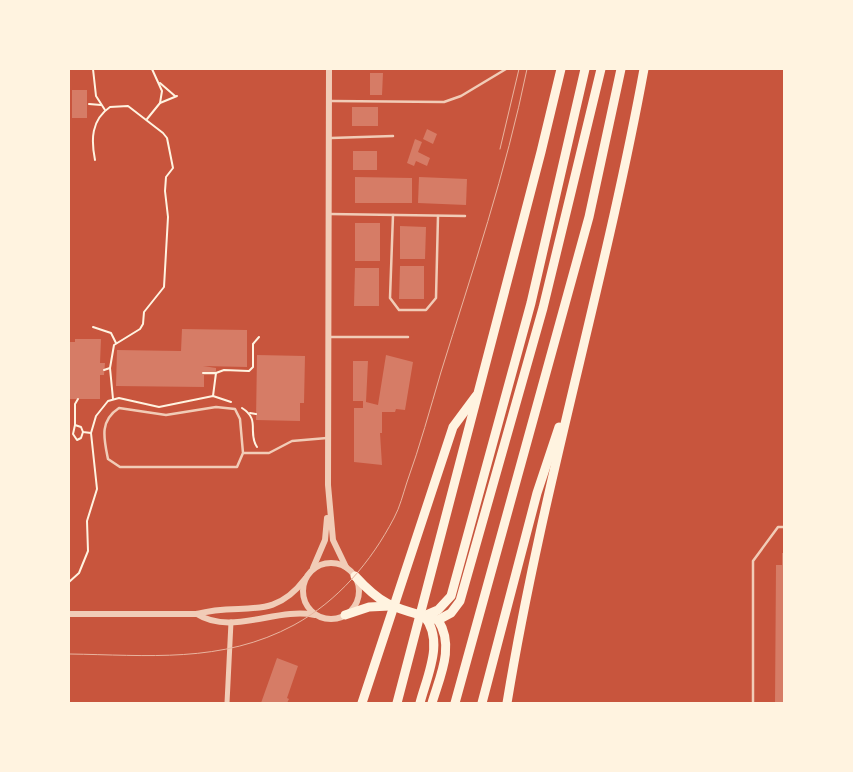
<svg xmlns="http://www.w3.org/2000/svg" width="853" height="772" viewBox="0 0 853 772" font-family="Figtree,sans-serif">
<style>
.building{fill:#d67c66}
.lines{fill:none;stroke-linecap:round;stroke-linejoin:round}
.path{stroke:#fff3e0;stroke-width:2}
.service{stroke:#f1ccb7;stroke-width:2.5}
.minor{stroke:#f1ccb7;stroke-width:5}
.tertiary{stroke:#f1ccb7;stroke-width:6}
.motorway{stroke:#fff3e0;stroke-width:9}
.tram{stroke:#e9b49f;stroke-width:1}
</style>
<rect width="100%" height="100%" fill="#c8553d"/>
<!-- building -->
<g class="building">
<path d="M 370,73 L 383,73 L 382,95 L 370,95 Z"/>
<rect x="72" y="90" width="15" height="28"/>
<rect x="352" y="107" width="26" height="19"/>
<path d="M 427,129 L 437,134 L 433,144 L 423,139 Z"/>
<path d="M 415,139 L 422,142 L 418,152 L 430,158 L 427,166 L 416,161 L 414,166 L 407,163 Z"/>
<rect x="353" y="151" width="24" height="19"/>
<path d="M 355,177 L 412,178 L 412,203 L 355,203 Z"/>
<path d="M 419,177 L 467,179 L 466,205 L 418,203 Z"/>
<rect x="355" y="223" width="25" height="38"/>
<path d="M 400,226 L 426,227 L 425,259 L 400,259 Z"/>
<path d="M 400,266 L 424,266 L 424,299 L 399,299 Z"/>
<path d="M 355,268 L 379,268 L 379,306 L 354,306 Z"/>
<path d="M 182,329 L 247,330 L 247,367 L 203,366 L 216,368 L 216,375 L 204,375 L 204,387 L 116,386 L 117,350 L 181,351 Z"/>
<path d="M 75,339 L 101,339 L 100,363 L 105,363 L 104,375 L 100,375 L 100,399 L 69,399 L 69,342 L 75,342 Z"/>
<path d="M 257,355 L 305,356 L 304,403 L 300,403 L 300,421 L 256,420 Z"/>
<path d="M 386,355 L 413,362 L 405,410 L 396,409 L 395,412 L 382,412 L 382,433 L 380,433 L 382,465 L 354,462 L 354,408 L 363,408 L 363,401 L 353,401 L 353,361 L 368,361 L 366,402 L 378,405 Z"/>
<path d="M 782,553 L 784,553 L 784,703 L 775,703 L 776,565 L 782,565 Z"/>
<path d="M 277,658 L 298,666 L 287,698 L 289,699 L 287,703 L 261,703 Z"/>
</g>
<g class="lines">
<!-- path -->
<g class="path">
<path d="M 93,69 L 96,96 L 105,110"/>
<path d="M 152,69 L 162,91 L 160,103"/>
<path d="M 160,83 L 175,96"/>
<path d="M 89,104 L 101,105"/>
<path d="M 147,119 L 160,103 L 177,96"/>
<path d="M 95,160 C 91,140 91,120 110,107 L 128,106 L 163,133 L 167,138 L 173,168 L 166,177 L 165,191 L 168,217 L 164,287 L 144,312 L 143,324 L 140,329 L 114,345 L 110,368 L 113,399"/>
<path d="M 93,327 L 111,333 L 116,343"/>
<path d="M 104,370 L 110,368"/>
<path d="M 203,373 L 216,373"/>
<path d="M 213,396 L 216,373 L 224,370 L 249,371 L 253,367 L 253,344 L 259,337"/>
<path d="M 78,399 L 75,404 L 75,425 L 81,427 L 83,432 L 91,433"/>
<path d="M 242,408 C 261,420 247,432 257,447"/>
<path d="M 250,413 L 256,414"/>
<path d="M 75,425 L 73,434 L 77,440 L 81,438 L 83,432"/>
<path d="M 69,582 L 79,573 L 88,551 L 87,521 L 97,489 L 91,433 L 96,416 L 108,401 L 119,398 L 159,407 L 213,396 L 231,402"/>
</g>
<!-- service -->
<g class="service">
<path d="M 331,101 L 444,102 L 461,96 L 506,69"/>
<path d="M 331,138 L 393,136"/>
<path d="M 330,214 L 465,216"/>
<path d="M 393,215 L 390,298 L 399,310 L 426,310 L 436,298 L 438,216"/>
<path d="M 330,337 L 408,337"/>
<path d="M 243,453 L 237,467 L 120,467 L 108,459 C 104,439 99,421 119,408 L 166,415 L 216,407 L 235,409 L 240,419 L 243,453 L 269,453 L 292,441 L 327,438"/>
<path d="M 753,703 L 753,561 L 778,527 L 784,527"/>
</g>
<!-- minor -->
<path class="minor" d="M 227,703 L 231,622"/>
<!-- tertiary -->
<g class="tertiary">
<path d="M 329,69 L 328,485 L 333,540 L 346,567"/>
<circle cx="331" cy="591" r="28"/>
<path d="M 313,568 L 325,540 L 327,518"/>
<path d="M 69,614 L 197,614 C 241,601 272,623 305,579"/>
<path d="M 197,614 C 231,636 277,607 315,615"/>
</g>
<!-- motorway -->
<g class="motorway">
<path d="M 355,576 C 385,609 397,608 438,620 L 451,613 L 460,601 L 543,308 L 601,69"/>
<path d="M 345,615 L 369,607 L 390,606"/>
<path d="M 424,616 L 438,610 L 451,596 L 531,303 L 585,69"/>
<path d="M 362,703 L 453,427 L 476,396"/>
<path d="M 397,703 L 541,152 L 561,69"/>
<path d="M 420,703 C 427,676 445,640 424,616"/>
<path d="M 432,703 C 440,676 455,646 438,620"/>
<path d="M 455,703 L 589,217 L 621,69"/>
<path d="M 482,703 L 537,493 L 559,427"/>
<path d="M 507,703 C 542,489 605,282 644,69"/>
</g>
<!-- tram -->
<g class="tram">
<path d="M 500,149 L 519,69"/>
<path d="M 69,654 C 147,655 222,664 294,625 C 338,601 371,562 394,518 C 400,507 403,494 407,482 C 420,446 430,409 441,372 C 472,272 506,172 527,69"/>
</g>
</g>
<!-- border -->
<rect width="853" height="772" fill="none" stroke="#fff3e0" stroke-width="140"/>
</svg>
